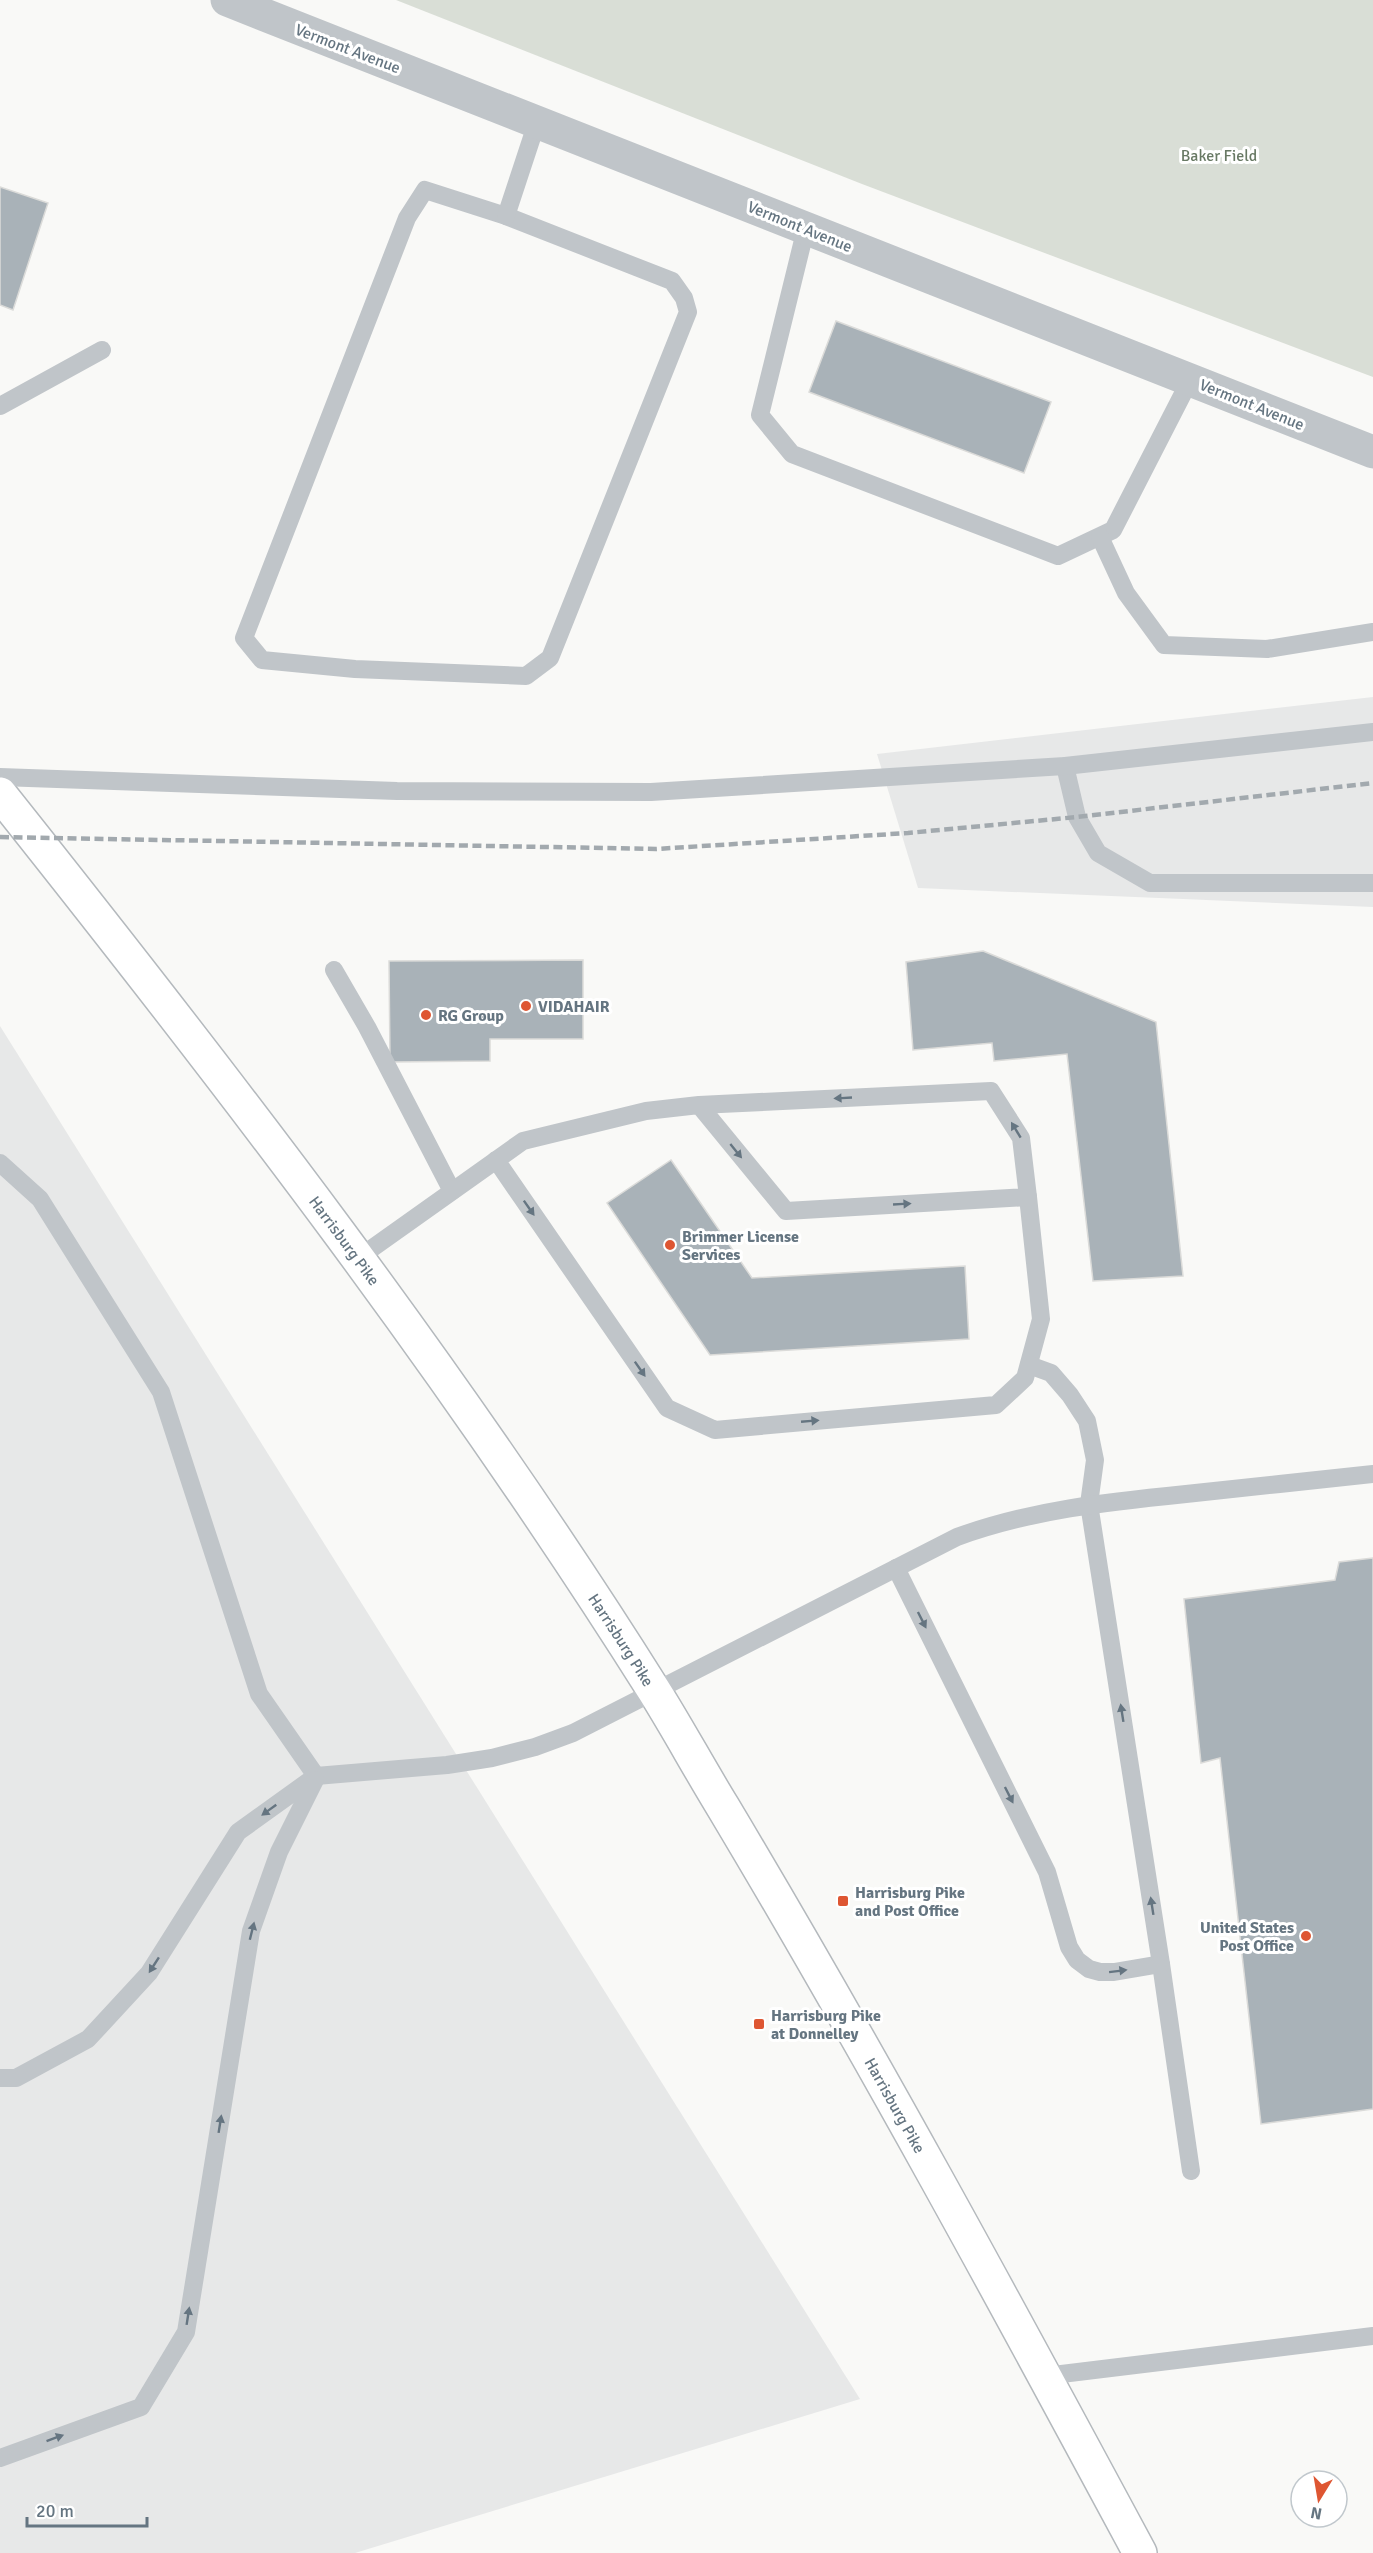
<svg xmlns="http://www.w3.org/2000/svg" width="1373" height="2553" viewBox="0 0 1373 2553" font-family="Signika,sans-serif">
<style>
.built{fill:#e7e8e8}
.green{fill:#d9ded6}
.building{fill:#a9b2b8;stroke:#dbdbd9;stroke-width:1.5}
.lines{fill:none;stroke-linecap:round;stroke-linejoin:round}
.primary-casing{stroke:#b4b9bd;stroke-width:36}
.lane{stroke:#c0c5c9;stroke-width:18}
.street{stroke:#c0c5c9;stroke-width:33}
.primary{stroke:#fff;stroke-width:33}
.rail{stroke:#a2a9ae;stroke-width:4.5;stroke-dasharray:9 4.5;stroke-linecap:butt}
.oneway{fill:#657581}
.poi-dot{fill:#de5632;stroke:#fff;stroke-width:2}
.labels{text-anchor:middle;stroke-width:6;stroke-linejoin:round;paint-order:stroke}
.street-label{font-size:16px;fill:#657581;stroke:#fff}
.park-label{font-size:16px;fill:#687964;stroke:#fff}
.poi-label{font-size:16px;font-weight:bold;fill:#657581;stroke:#fff;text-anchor:start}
</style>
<rect width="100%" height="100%" fill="#f9f9f7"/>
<!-- built -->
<g class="built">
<path d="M 1373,697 L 1373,907 L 918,888 L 877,754 Z"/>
<path d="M 0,1026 L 860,2399 L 355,2553 L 0,2553 Z"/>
</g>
<!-- green -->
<path class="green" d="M 396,0 L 1373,0 L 1373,377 L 862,184 Z"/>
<!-- building -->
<g class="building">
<path d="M 0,187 L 48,203 L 13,310 L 0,305 Z"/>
<path d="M 836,321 L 1051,402 L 1024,473 L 809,392 Z"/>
<path d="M 983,951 L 1156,1022 L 1183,1276 L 1093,1281 L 1067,1054 L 994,1061 L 992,1043 L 913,1050 L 906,962 Z"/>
<path d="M 583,960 L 583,1039 L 490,1039 L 490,1061 L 390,1062 L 389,961 Z"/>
<path d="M 671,1160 L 752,1278 L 965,1266 L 969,1339 L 710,1355 L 607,1203 Z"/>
<path d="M 1373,1558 L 1373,2109 L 1261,2124 L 1220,1758 L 1201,1763 L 1184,1599 L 1335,1580 L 1339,1562 Z"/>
</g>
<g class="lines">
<!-- primary casing -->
<g class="primary-casing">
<g id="primary">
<path id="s1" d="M 0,794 C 230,1083 456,1376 653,1689 C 677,1727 699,1768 723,1807 C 869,2051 1005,2302 1140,2553"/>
</g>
</g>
<!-- lane -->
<g class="lane">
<path d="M 425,190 L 506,216 L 672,281 L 684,298 L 688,312 L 550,658 L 526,676 L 355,669 L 262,660 L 244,638 L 407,218 Z"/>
<path d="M 506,216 L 537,122"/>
<path d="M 806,228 L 760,415 L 792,454 L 1058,556 L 1113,530 L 1190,380"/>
<path d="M 0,406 L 102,350"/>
<path d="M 1100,537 L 1126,593 L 1164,645 L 1267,649 L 1373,632"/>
<path d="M 1065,766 L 1077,817 L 1098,853 L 1150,883 L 1373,883"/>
<path d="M 0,777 L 397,791 L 651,792 L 1065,766 L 1373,732"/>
<path d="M 334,970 L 367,1027 L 452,1191"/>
<path d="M 496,1160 L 667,1408 L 715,1430 L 996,1405 L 1025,1378 L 1041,1319 L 1028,1197"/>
<path d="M 0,1163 L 40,1199 L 161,1392 L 259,1694 L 316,1776"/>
<path d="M 357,1259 L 523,1141 L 646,1111 L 699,1105 L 991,1091 L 1021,1138 L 1028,1197 L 786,1211 L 699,1105"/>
<path d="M 1029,1365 L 1051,1373 L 1070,1395 L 1087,1421 L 1095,1460 L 1089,1504 L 1161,1964 L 1191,2171"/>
<path d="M 896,1568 L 1047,1872 L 1069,1947 L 1077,1960 L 1089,1969 L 1100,1972 L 1114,1972 L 1161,1964"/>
<path d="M 0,2078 L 16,2078 L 88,2039 L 149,1973 L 238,1832 L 316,1776 L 447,1765 L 492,1758 L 535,1747 L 573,1733 L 957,1537 C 1031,1510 1107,1502 1186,1494 C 1248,1487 1311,1481 1373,1474"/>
<path d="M 1045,2376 L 1373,2336"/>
<path d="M 0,2458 L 141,2407 L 186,2332 L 251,1931 L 279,1852 L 315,1780"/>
</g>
<!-- street -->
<path class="street" d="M 227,0 L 1373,452"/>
<!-- primary -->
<use href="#primary" class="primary"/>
<!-- rail -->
<path class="rail" d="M 0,837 L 656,849 L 908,833 L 1077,817 L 1373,783"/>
</g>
<!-- one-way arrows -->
<defs><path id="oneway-solid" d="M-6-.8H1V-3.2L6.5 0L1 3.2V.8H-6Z" transform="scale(1.5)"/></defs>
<g class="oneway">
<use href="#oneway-solid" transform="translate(843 1098) rotate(177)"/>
<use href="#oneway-solid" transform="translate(1016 1130) rotate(-121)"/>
<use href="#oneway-solid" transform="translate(736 1151) rotate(51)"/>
<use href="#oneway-solid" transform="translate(902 1204) rotate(-3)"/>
<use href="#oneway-solid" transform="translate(529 1208) rotate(55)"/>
<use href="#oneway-solid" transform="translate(640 1369) rotate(55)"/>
<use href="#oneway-solid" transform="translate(810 1421) rotate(-5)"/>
<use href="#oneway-solid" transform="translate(922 1620) rotate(63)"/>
<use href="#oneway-solid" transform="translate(1122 1713) rotate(-99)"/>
<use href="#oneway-solid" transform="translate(1009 1795) rotate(63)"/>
<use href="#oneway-solid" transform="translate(269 1810) rotate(144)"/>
<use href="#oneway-solid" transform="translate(1152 1906) rotate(-99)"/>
<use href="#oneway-solid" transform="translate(252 1931) rotate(-76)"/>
<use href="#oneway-solid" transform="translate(154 1965) rotate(123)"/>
<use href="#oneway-solid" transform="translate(1118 1971) rotate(-7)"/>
<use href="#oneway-solid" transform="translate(220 2124) rotate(-81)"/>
<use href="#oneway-solid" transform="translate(188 2316) rotate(-81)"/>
<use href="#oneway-solid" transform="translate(55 2438) rotate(-20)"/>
</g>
<!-- markers -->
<g class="poi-dot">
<circle cx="526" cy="1006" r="6"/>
<circle cx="426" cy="1015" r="6"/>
<circle cx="670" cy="1245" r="6"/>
<rect x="837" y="1895" width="12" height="12" rx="3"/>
<circle cx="1306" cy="1936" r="6"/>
<rect x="753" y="2018" width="12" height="12" rx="3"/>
</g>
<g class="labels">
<!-- street labels -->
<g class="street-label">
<text transform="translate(348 48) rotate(21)" y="6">Vermont Avenue</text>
<text transform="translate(800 226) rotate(22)" y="6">Vermont Avenue</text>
<text transform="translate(1252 404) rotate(22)" y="6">Vermont Avenue</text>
<text dy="6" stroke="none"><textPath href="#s1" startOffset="564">Harrisburg Pike</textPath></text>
<text dy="6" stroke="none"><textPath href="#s1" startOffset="1050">Harrisburg Pike</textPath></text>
<text dy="6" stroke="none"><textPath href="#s1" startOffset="1590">Harrisburg Pike</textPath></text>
</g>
<!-- park labels -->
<g class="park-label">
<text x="1219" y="161">Baker Field</text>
</g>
<!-- poi labels -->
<g class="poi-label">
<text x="538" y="1012">VIDAHAIR</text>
<text x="438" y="1021">RG Group</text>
<text x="682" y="1242">Brimmer License<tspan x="682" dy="18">Services</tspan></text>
<text x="855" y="1898">Harrisburg Pike<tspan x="855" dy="18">and Post Office</tspan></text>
<text x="1294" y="1933" text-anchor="end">United States<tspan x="1294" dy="18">Post Office</tspan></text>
<text x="771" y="2021">Harrisburg Pike<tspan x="771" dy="18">at Donnelley</tspan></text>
</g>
</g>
<!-- north arrow -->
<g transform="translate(1319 2499) rotate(191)"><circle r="28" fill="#ffffff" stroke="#c1c8cd" stroke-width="1.5"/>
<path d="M0-4.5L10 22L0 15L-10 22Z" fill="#de5632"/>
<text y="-9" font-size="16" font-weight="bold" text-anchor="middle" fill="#657581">N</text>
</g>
<!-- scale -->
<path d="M27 2517v9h120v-9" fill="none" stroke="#657581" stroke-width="3"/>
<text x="36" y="2517" font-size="18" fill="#657581" stroke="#ffffff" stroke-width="4.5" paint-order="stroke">20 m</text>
</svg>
